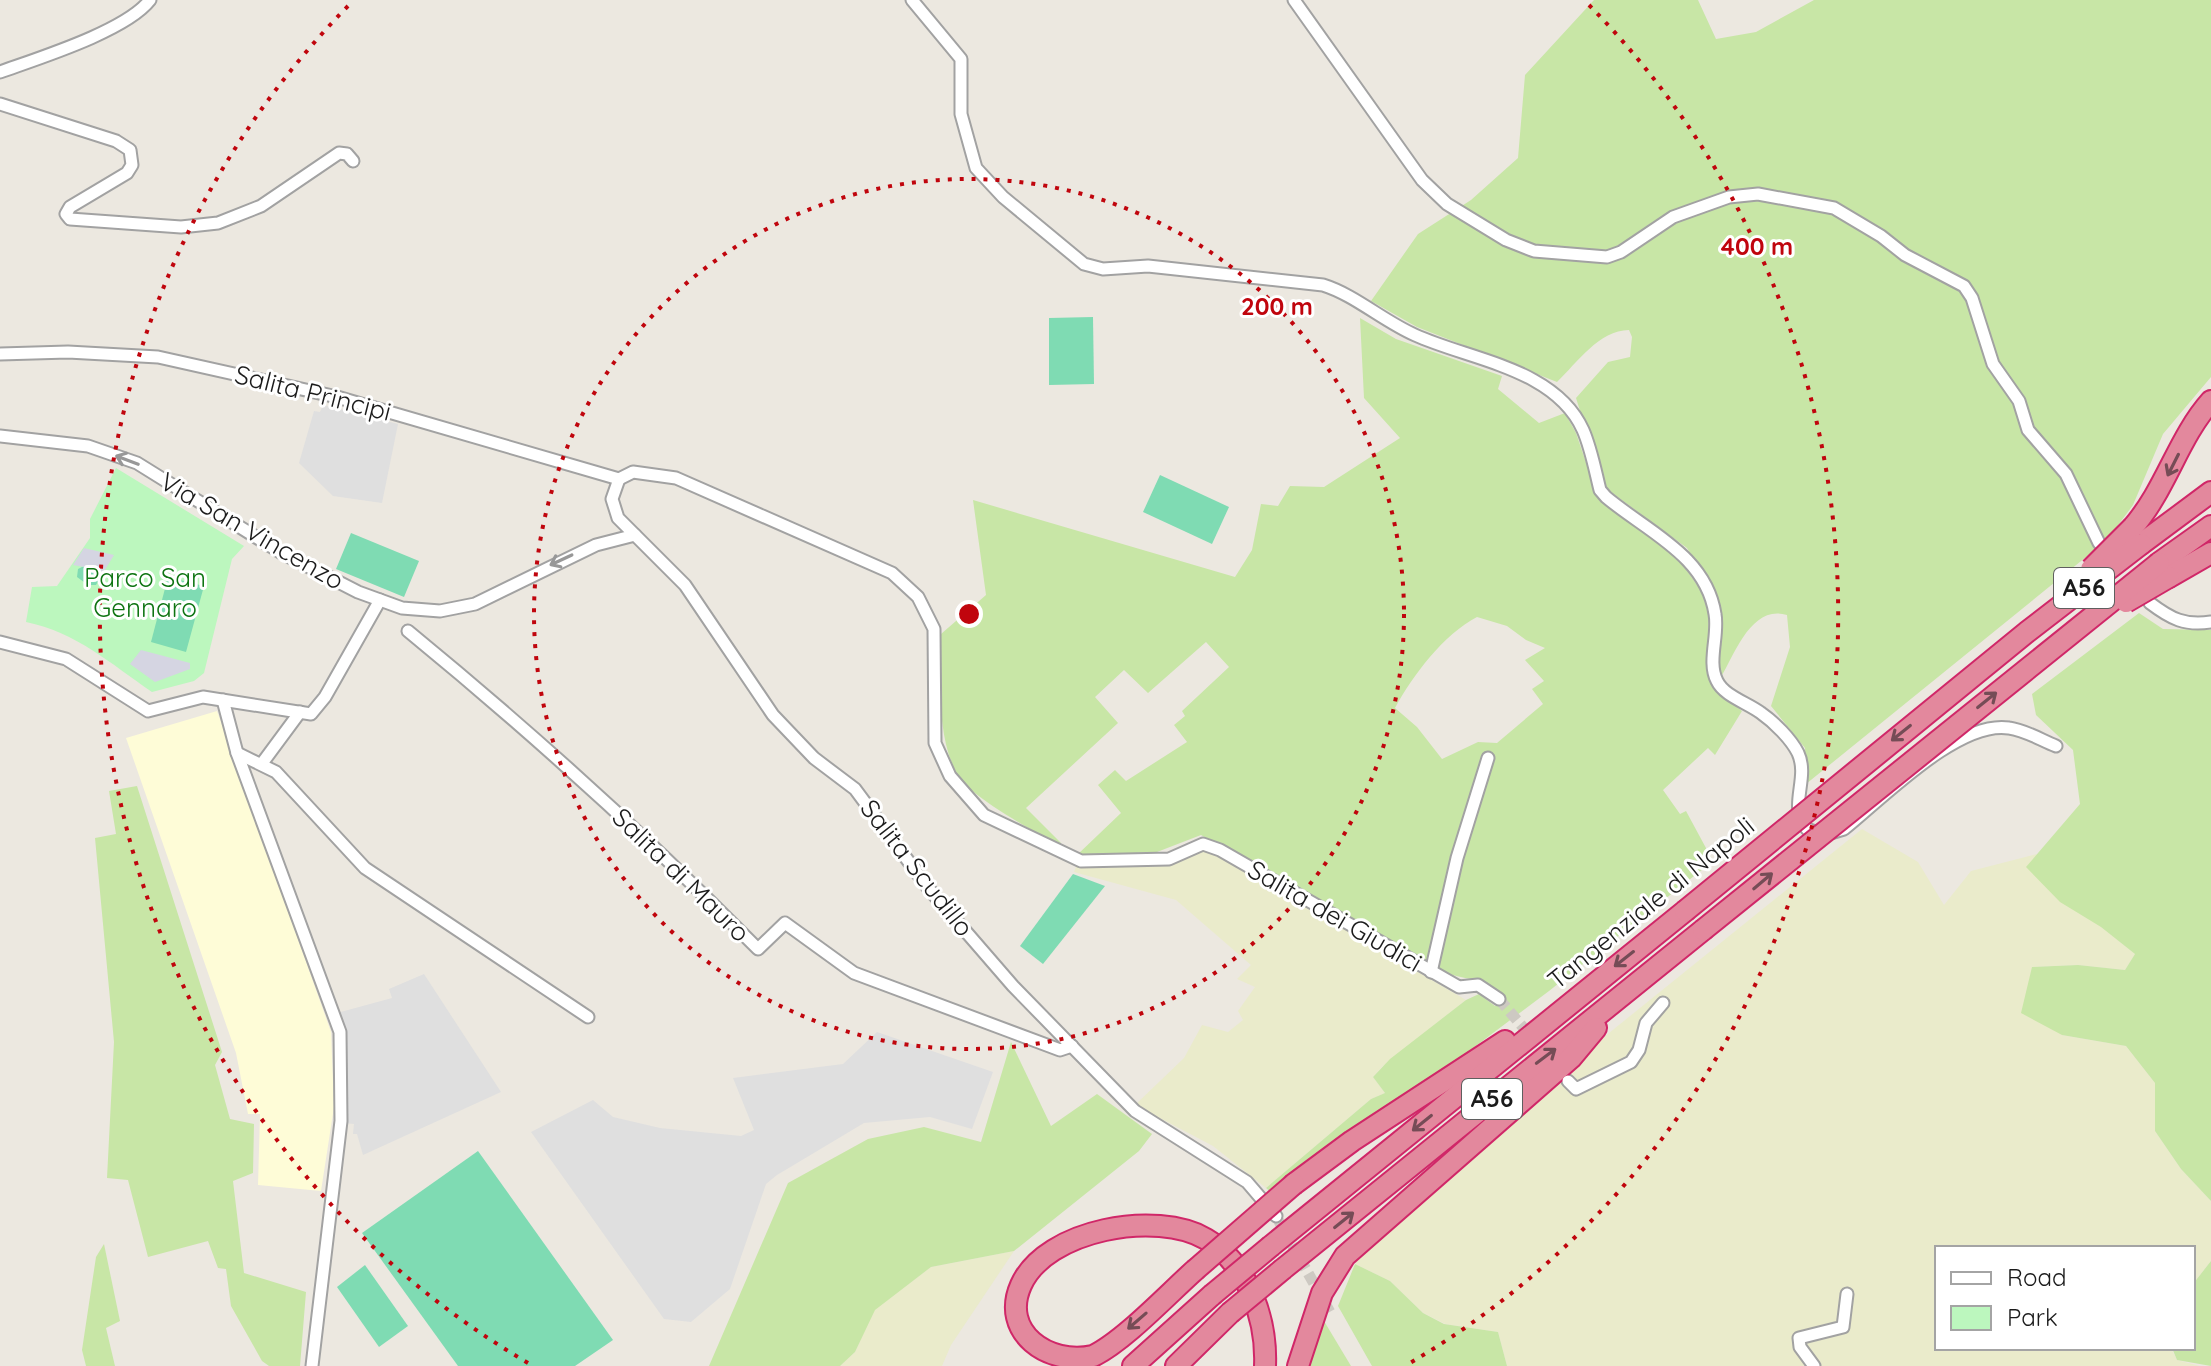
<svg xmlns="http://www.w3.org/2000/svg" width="2211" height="1366" viewBox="0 0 2211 1366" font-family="Quicksand,sans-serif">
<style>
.education{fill:#fefcd7}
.farmland{fill:#eaebcb}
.grass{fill:#c8e6a6;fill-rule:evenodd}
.park{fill:#bcf7be}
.pitch{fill:#7fdbb3}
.parking{fill:#dfdfdf}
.plaza{fill:#d5d5e2}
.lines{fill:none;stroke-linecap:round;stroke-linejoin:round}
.street-tunnel{stroke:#cdc9c2;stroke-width:11;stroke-dasharray:11 5.5;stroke-linecap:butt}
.street-casing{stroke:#a2a2a2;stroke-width:15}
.highway-casing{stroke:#d02768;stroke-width:24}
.street{stroke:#fff;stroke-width:11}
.highway{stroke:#e3889d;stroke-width:20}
.highway-bridge-casing{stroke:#d02768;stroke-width:24;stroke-linecap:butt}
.highway-bridge{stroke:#e3889d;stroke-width:20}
.oneway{stroke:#989898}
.oneway2{stroke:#754c56}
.ring{fill:none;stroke:#c0050d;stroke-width:4;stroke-dasharray:4 8}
.labels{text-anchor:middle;stroke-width:6;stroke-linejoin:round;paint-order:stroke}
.shield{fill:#fff;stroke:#5f5f5f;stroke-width:2}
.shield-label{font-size:24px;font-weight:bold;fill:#1b1b1b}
.street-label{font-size:26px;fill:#1b1b1b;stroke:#fff}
.park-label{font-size:26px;fill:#0e7412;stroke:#fff}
.centre{fill:#c0050d;stroke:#fff;stroke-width:4}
.ring-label{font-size:24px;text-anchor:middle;font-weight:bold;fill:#c0050d;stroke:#fff;stroke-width:6;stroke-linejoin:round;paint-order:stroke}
</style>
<rect width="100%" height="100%" fill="#ece8e0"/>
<!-- education -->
<path class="education" d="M 217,711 L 331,1032 L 334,1107 L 321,1191 L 258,1185 L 260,1114 L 248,1114 L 236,1053 L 126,738 Z"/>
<!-- farmland -->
<g class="farmland">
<path d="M 1862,829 L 1918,862 L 1944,905 L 1971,871 L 2037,854 L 2027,867 L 2135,954 L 2125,970 L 2078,965 L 2032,967 L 2062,1035 L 2126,1046 L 2155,1083 L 2155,1131 L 2181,1169 L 2211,1201 L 2211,1261 L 2193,1284 L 2193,1248 L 1937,1248 L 1937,1348 L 2171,1348 L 2177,1360 L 2200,1366 L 1507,1366 L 1498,1332 L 1445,1324 L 1423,1313 L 1390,1281 L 1355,1264 L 1370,1244 L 1609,1033 Z"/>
<path d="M 1197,848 L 1207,849 L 1466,1000 L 1382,1067 L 1373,1077 L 1385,1093 L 1371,1099 L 1266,1188 L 1213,1146 L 1135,1105 L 1184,1058 L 1202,1025 L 1228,1032 L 1243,1020 L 1238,1011 L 1255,987 L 1237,979 L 1251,965 L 1176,900 L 1074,872 L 1076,867 L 1170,865 Z"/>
<path d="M 1014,1251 L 951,1345 L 942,1366 L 840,1366 L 855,1352 L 874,1310 L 931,1267 Z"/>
</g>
<!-- grass -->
<g class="grass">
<path d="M 1594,0 L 1698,0 L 1716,39 L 1756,32 L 1814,0 L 2211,0 L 2211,377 L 2163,434 L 2133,505 L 2107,540 L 1806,784 L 1805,748 L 1771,706 L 1790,647 L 1787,615 C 1752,604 1735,653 1721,677 L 1718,675 L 1721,616 L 1714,595 L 1687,548 L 1604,487 L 1576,398 L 1608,362 L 1630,357 L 1632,337 L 1629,330 C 1599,330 1577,363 1557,382 L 1417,327 L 1371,301 L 1418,234 L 1471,200 L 1518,158 L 1525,75 Z"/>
<path d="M 1360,318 L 1396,339 L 1502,376 L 1498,389 L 1539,423 L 1565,413 L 1576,433 L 1596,492 L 1678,558 L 1700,589 L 1709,610 L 1708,673 L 1712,687 L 1742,711 L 1715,755 L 1708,748 L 1663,790 L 1680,814 L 1686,811 L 1713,861 L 1549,991 L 1457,1060 L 1352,1129 L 1272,1193 L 1266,1188 L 1371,1099 L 1385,1093 L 1373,1077 L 1390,1059 L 1466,1000 L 1479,994 L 1495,1006 L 1505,998 C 1487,974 1462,983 1439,969 L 1452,901 L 1442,895 L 1427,961 L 1201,835 L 1157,852 L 1076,856 L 1121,813 L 1098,785 L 1115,770 L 1126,781 L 1187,742 L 1174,725 L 1185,716 L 1182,711 L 1229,667 L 1206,642 L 1148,693 L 1124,670 L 1095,697 L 1118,723 L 1026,808 L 1061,843 L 1059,847 C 1030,828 996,811 970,789 C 934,760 940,676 941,634 L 986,595 L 973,500 L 1235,577 L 1252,550 L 1261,504 L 1278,506 L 1290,486 L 1324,487 L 1400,438 L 1364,398 ZM 1477,617 L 1507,626 L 1526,640 L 1545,648 L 1525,660 L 1544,681 L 1532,689 L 1543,704 L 1497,743 L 1478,742 L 1442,759 L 1417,727 L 1395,708 C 1413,675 1444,634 1477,617 Z"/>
<path d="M 2139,613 L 2163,629 L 2211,630 L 2211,1201 L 2181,1169 L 2155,1131 L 2155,1083 L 2126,1046 L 2062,1035 L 2021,1013 L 2032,967 L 2078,965 L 2125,970 L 2135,954 L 2101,927 L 2060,902 L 2026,867 L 2080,804 L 2073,750 L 2036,715 L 2032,694 Z"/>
<path d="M 137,786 L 222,1052 L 215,1065 L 230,1119 L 254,1124 L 253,1173 L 233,1181 L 244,1273 L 306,1292 L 300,1366 L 269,1366 L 262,1361 L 231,1306 L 226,1269 L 218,1268 L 208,1241 L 148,1257 L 128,1180 L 107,1178 L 114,1042 L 95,838 L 116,834 L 109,791 Z"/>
<path d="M 1011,1042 L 1051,1126 L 1097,1094 L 1152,1134 L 1139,1151 L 1014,1251 L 931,1267 L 875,1310 L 855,1352 L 840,1366 L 709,1366 L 788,1183 L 868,1139 L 924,1127 L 981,1142 Z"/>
<path d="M 104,1244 L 120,1321 L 106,1328 L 115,1366 L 86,1366 L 82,1350 L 96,1257 Z"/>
<path d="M 2211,1261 L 2211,1366 L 2177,1360 L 2172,1348 L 2193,1348 L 2193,1284 Z"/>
<path d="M 1355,1264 L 1390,1281 L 1423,1313 L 1444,1324 L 1498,1332 L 1507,1366 L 1372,1366 L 1338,1306 Z"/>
<path d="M 1324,1321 L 1351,1366 L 1309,1366 Z"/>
</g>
<!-- park -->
<path class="park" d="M 116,468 L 244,546 L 232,559 L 204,673 L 194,681 L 152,692 C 111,664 76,632 26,622 L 32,587 L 57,586 L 90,538 L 90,519 Z"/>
<!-- pitch -->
<g class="pitch">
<path d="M 1093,317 L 1094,384 L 1049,385 L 1049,318 Z"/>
<path d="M 1160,475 L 1229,507 L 1212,544 L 1143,512 Z"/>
<path d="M 351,533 L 419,561 L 404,597 L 336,569 Z"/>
<path d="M 84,566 L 100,578 L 96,585 L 88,585 L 77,577 L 78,569 Z"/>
<path d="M 168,577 L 204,586 L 186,652 L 151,642 Z"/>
<path d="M 1073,874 L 1105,886 L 1043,964 L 1020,946 Z"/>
<path d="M 478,1151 L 613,1340 L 575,1366 L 458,1366 L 362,1233 Z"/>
<path d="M 365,1265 L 408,1326 L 379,1347 L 337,1287 Z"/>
</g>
<!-- parking -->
<g class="parking">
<path d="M 323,405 L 398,424 L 382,503 L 333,496 L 299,463 L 314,411 L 320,412 Z"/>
<path d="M 424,974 L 501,1092 L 363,1155 L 357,1134 L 353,1134 L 354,1124 L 343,1123 L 337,1013 L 392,998 L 389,989 Z"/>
<path d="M 877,1032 L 993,1072 L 972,1129 L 930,1117 L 864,1123 L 777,1175 L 766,1184 L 730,1289 L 691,1322 L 664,1319 L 531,1132 L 593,1100 L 613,1117 L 660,1128 L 741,1136 L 754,1130 L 733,1078 L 843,1064 Z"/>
</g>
<!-- plaza -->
<g class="plaza">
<path d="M 84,548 L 114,555 L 100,578 L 84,567 L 73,565 Z"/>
<path d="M 141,650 L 190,663 L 190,669 L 155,682 L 130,664 Z"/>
</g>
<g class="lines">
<!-- street-tunnel -->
<g class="street-tunnel">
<path d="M 1499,999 L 1550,1059"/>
<path d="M 1276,1216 L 1331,1314"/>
</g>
<!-- street casing -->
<g class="street-casing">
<g id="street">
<path d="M 912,0 L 961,59 L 961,114 L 976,168 L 1003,197 L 1084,264 L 1103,269 L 1148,266 L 1323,285 C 1355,295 1383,321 1415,335 C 1470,360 1555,368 1583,430 C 1591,448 1595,470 1600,490 L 1606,497 C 1646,531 1706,555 1715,614 C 1719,635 1707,662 1717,681 C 1724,696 1748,703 1761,713 C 1774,722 1791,739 1798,753 C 1810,779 1787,807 1807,829 L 1824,835 L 1844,829 C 1883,798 1958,720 2009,728 C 2025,730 2041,740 2056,746"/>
<path d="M 1294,0 L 1422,180 L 1447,204 L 1506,240 L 1534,251 L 1607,257 L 1621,252 L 1673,217 L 1729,197 L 1758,194 L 1834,208 L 1881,236 L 1905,255 L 1964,286 L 1972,298 L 1993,364 L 2019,401 L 2028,430 L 2066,474 L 2099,543"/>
<path d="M 0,72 C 39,58 126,31 150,0"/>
<path d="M 0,104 L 116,141 L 130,150 L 132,165 L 127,173 L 70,207 L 66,214 L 70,219 L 181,227 L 218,223 L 261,206 L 339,153 L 347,154 L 353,161"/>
<path d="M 0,354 L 68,352 L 158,357 L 337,397 L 619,479"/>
<path d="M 0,436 L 88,446 L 137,463 L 280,552 L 358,592 L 402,608 L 440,611 L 475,604 L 596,545 L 635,535"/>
<path d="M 619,479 L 633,472 L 676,478 L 892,573 L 918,597 L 934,629 L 935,743 L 950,776 L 984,815 L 1081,861 L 1169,859 L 1203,844 L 1220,850 L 1459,987 L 1478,985 L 1499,999"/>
<path d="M 619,479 L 612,499 L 618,518 L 685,585 L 773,715 L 814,758 L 855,789 L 929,889 L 1013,986 L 1135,1111 L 1247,1182 L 1276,1216"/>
<path d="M 2150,603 C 2171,619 2185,626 2211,622"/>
<path d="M 408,631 C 530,731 647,837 758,949 L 785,923 L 854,973 L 1060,1050 L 1072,1046"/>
<path d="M 0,642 L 66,659 L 148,711 L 203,697 L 311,714 L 325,697 L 380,600"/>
<path d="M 223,700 L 237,753 L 340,1032 L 341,1121 L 312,1366"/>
<path d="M 237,753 L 276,772 L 365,868 L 588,1017"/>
<path d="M 263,762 L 300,712"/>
<path d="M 1431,972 L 1457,858 L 1488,758"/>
<path d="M 1568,1081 L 1576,1089 L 1631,1062 L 1639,1050 L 1646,1023 L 1663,1003"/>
<path d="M 1814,1366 L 1800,1347 L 1799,1338 L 1843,1327 L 1847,1294"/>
</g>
</g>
<!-- highway casing -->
<g class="highway-casing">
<g id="highway">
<path d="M 2133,527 C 2166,489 2178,438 2211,401"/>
<path d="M 2141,544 L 2211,492"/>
<path d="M 2159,563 L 2211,526"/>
<path d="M 2169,577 L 2211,553"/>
<path d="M 1294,1184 L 1352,1141 L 1505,1041"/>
<path d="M 1271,1246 L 1685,911"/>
<path d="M 1283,1269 L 1703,930"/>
<path d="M 1195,1270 C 1168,1294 1124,1341 1093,1356 C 1048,1366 1000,1332 1021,1285 C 1046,1229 1157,1210 1206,1239 C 1248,1264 1267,1319 1265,1366"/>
<path d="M 1133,1366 L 1212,1295"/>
<path d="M 1176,1366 L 1230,1313"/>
<path d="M 1298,1366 L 1322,1293 L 1345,1256 L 1571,1058 L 1596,1028"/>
</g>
</g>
<!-- street -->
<use href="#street" class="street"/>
<!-- highway -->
<use href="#highway" class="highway"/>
<!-- highway-bridge casing -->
<g class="highway-bridge-casing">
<g id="highway-bridge">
<path d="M 2091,569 L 2133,527"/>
<path d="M 2126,602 L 2169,577"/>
<path d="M 1685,911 L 2027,632 L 2141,544"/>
<path d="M 1703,930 L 2159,563"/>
<path d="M 1195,1270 L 1294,1184"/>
<path d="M 1212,1295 L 1271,1246"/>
<path d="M 1230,1313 L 1283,1269"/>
</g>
</g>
<!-- highway-bridge -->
<use href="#highway-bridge" class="highway-bridge"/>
</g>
<!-- one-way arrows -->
<defs><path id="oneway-shaft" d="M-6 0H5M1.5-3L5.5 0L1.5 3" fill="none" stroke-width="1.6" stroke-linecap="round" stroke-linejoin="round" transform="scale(2)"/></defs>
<g class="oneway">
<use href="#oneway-shaft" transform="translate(127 460) rotate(-159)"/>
<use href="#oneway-shaft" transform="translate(561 560) rotate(155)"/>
</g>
<g class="oneway2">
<use href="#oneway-shaft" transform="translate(2173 465) rotate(117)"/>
<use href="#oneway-shaft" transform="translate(1987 700) rotate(-39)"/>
<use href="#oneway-shaft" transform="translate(1901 733) rotate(141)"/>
<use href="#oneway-shaft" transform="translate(1763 881) rotate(-40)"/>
<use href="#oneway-shaft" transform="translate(1624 959) rotate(142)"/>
<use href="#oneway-shaft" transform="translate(1546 1056) rotate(-37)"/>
<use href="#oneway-shaft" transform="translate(1422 1123) rotate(141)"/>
<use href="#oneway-shaft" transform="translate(1344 1220) rotate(-39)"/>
<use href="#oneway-shaft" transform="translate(1137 1321) rotate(139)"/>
</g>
<!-- distance rings -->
<g class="ring">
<circle cx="969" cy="614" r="435"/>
<path d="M528 1363A869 869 0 0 1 349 5M1589 5A869 869 0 0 1 1410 1363"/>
</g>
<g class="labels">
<!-- shield labels -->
<g class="shield">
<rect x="2054" y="568" width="60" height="40" rx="6"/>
<rect x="1462" y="1079" width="60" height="40" rx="6"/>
</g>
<g class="shield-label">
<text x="2084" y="596">A56</text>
<text x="1492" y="1107">A56</text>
</g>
<!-- street labels -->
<g class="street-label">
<text transform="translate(313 393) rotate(14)" y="9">Salita Principi</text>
<text transform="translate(252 531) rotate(30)" y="9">Via San Vincenzo</text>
<text transform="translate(917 868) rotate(52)" y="9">Salita Scudillo</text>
<text transform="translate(681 875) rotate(44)" y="9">Salita di Mauro</text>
<text transform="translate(1651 903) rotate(-39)" y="9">Tangenziale di Napoli</text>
<text transform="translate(1335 916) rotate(30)" y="9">Salita dei Giudici</text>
</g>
<!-- park labels -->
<g class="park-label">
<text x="145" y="587">Parco San<tspan x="145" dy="30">Gennaro</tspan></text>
</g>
</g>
<circle cx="969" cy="614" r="12" class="centre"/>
<g class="ring-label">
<text x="1757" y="255">400 m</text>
<text x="1277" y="315">200 m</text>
</g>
<!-- legend -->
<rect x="1935" y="1246" width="260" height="104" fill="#ffffff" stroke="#a4a4a4" stroke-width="2"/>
<rect x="1951" y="1272" width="40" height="12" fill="#ffffff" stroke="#a4a4a4" stroke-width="2"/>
<text x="2007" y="1286" font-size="24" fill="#1b1b1b">Road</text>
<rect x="1951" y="1306" width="40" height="24" fill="#bcf7be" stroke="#a4a4a4" stroke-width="2"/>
<text x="2007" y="1326" font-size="24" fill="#1b1b1b">Park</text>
</svg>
